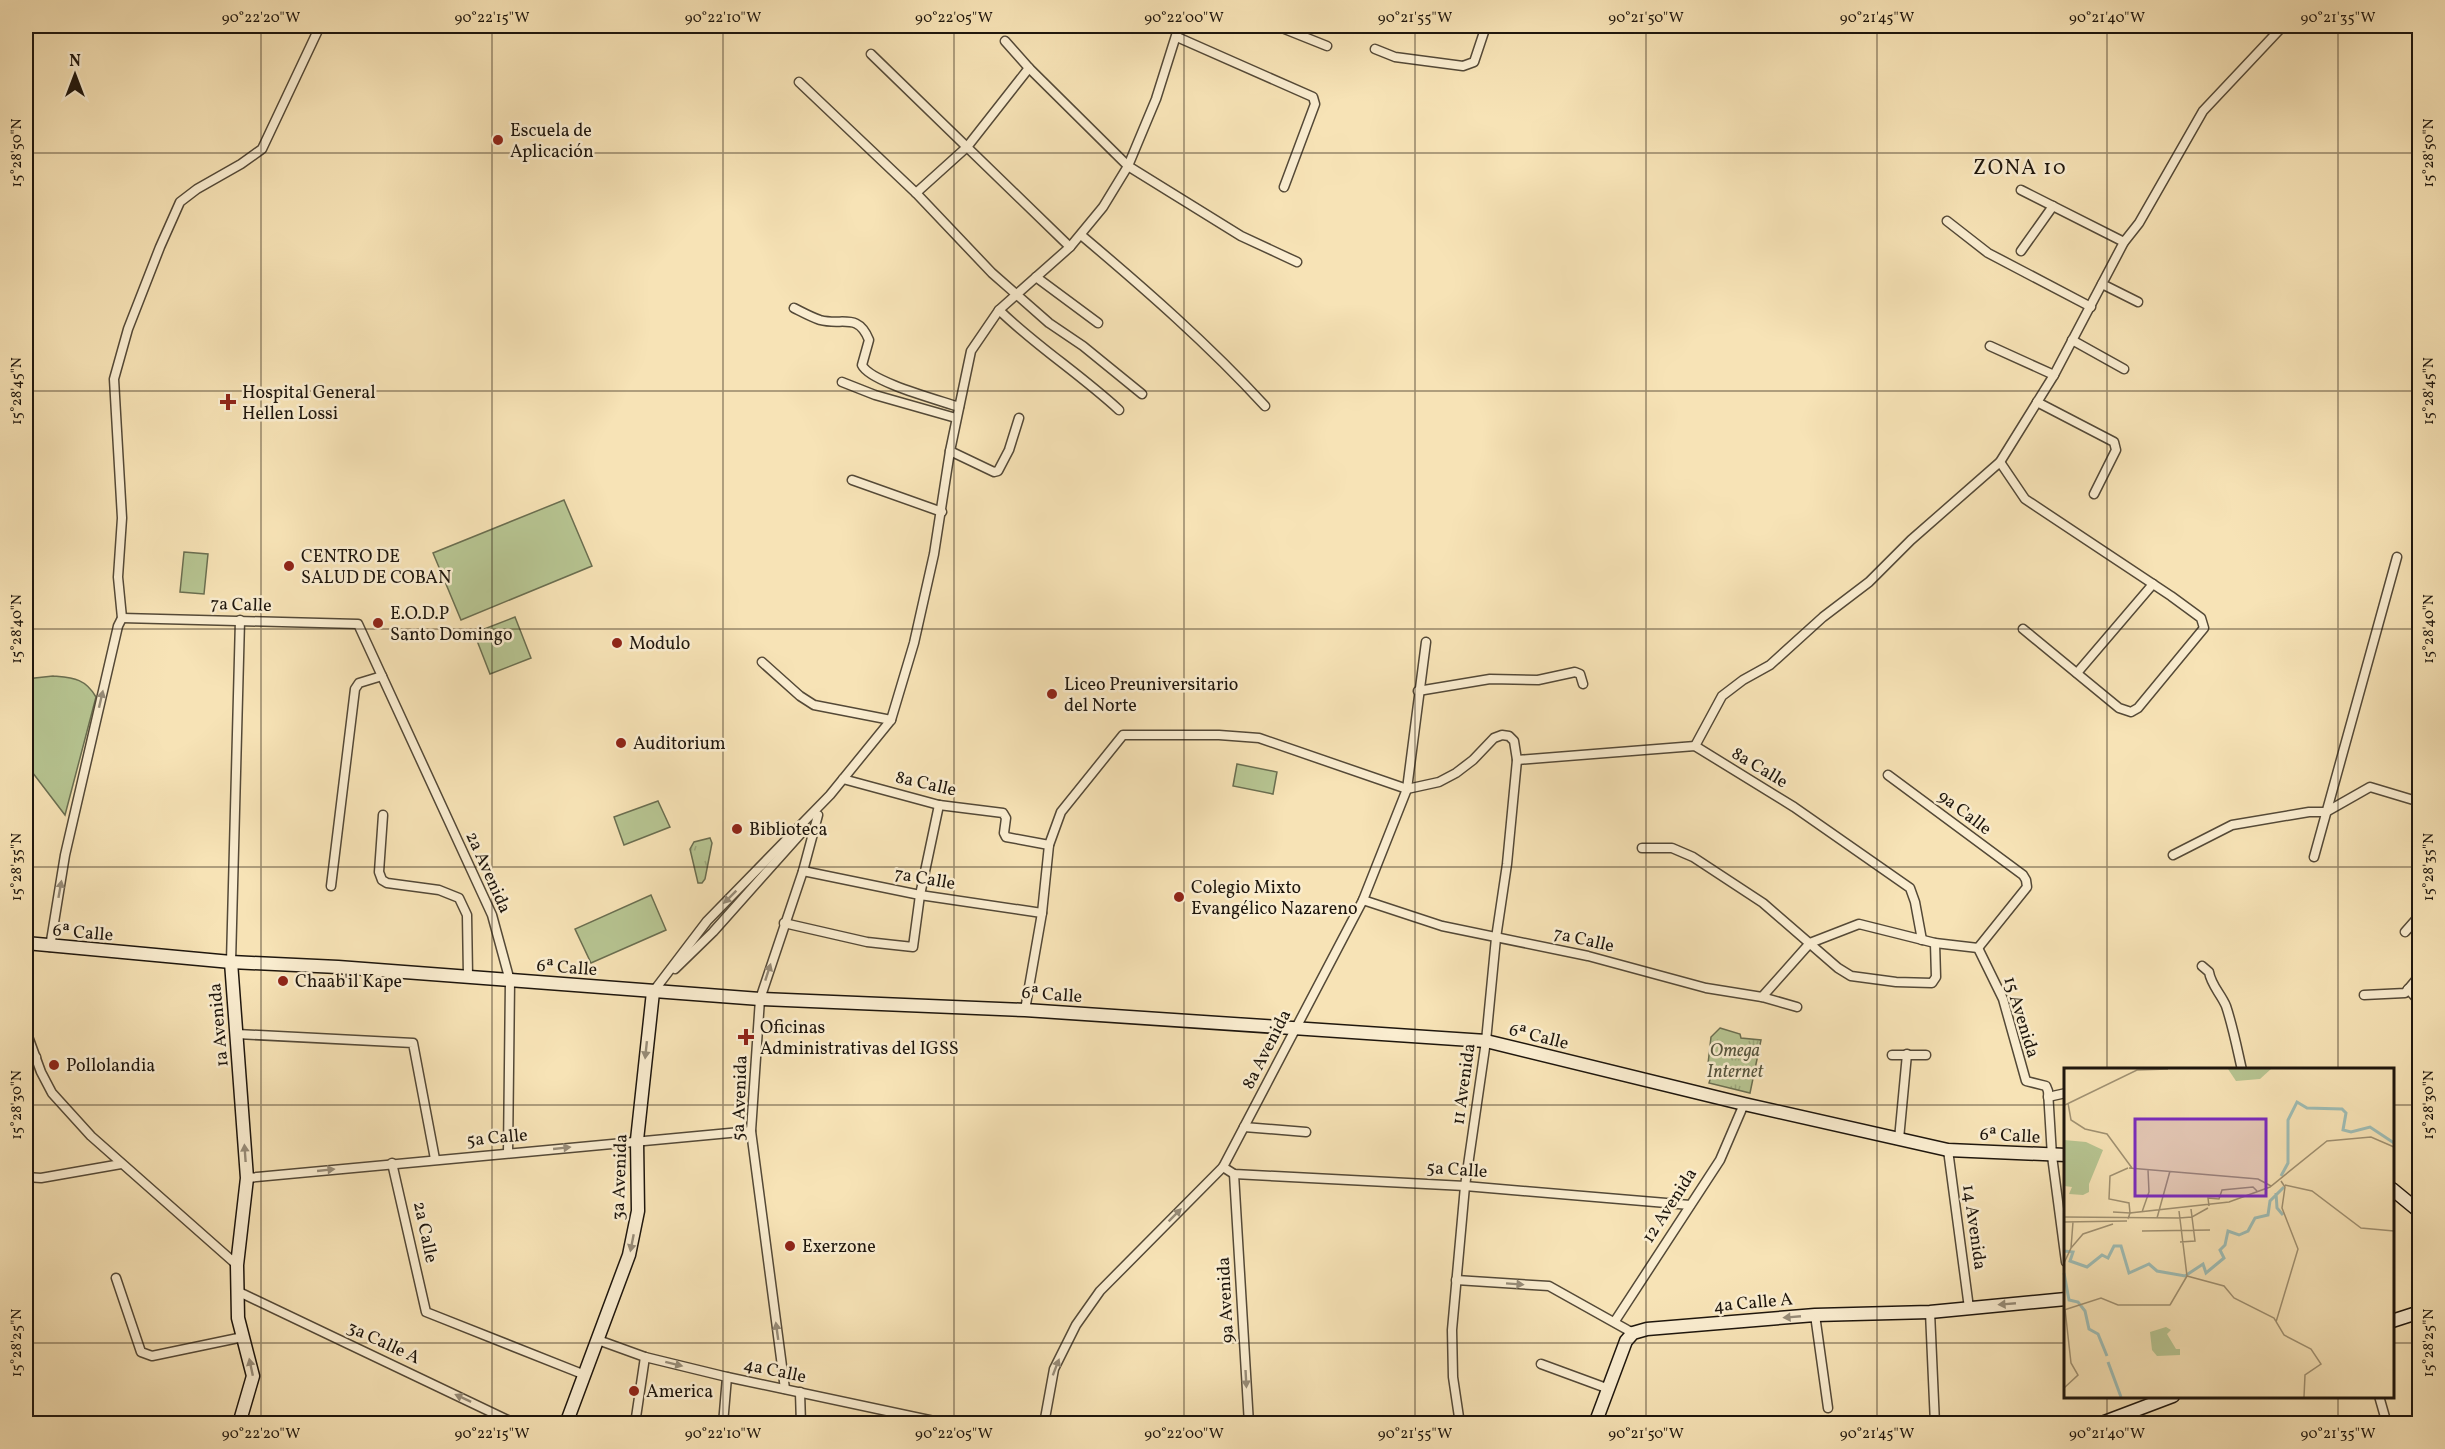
<svg xmlns="http://www.w3.org/2000/svg" width="2445" height="1449" viewBox="0 0 2445 1449" font-family="Vollkorn,serif">
<style>
.grass{fill:#b7c592;stroke:#6a6e50;stroke-width:1.5}
.park{fill:url(#park-tufts);stroke:#6a6e50;stroke-width:1.5}
.lines{fill:none;stroke-linecap:round;stroke-linejoin:round}
.street-casing{stroke:#544937;stroke-width:11}
.secondary-casing{stroke:#1e160d;stroke-width:15}
.street{stroke:#faedd0;stroke-width:8}
.secondary{stroke:#faedd0;stroke-width:12}
.oneway{fill:#978c78}
.ticks{fill:none;stroke:#1e160d;stroke-width:1.5;stroke-opacity:0.45}
.poi-dot{fill:#8f2418;stroke:#faedd0;stroke-width:2}
.labels{text-anchor:middle;stroke-width:5;stroke-linejoin:round;paint-order:stroke}
.poi-label{font-size:18px;fill:#1e160d;stroke:#faedd0;text-anchor:start}
.street-label{font-size:18px;fill:#1e160d;stroke:#faedd0}
.park-label{font-size:18px;font-style:italic;fill:#54533c;stroke:#faedd0}
.quarter-label{font-size:21px;letter-spacing:1.5px;fill:#1e160d;stroke:#faedd0}
.inset-river{fill:none;stroke:#9fbdb5;stroke-width:3}
.inset-road{fill:none;stroke:#a09172;stroke-width:1.5}
.view{fill:#7b2cbf;fill-opacity:0.15;stroke:#7b2cbf;stroke-width:3}
.inset-edge{fill:none;stroke:#1e160d;stroke-width:3}
.neatline{fill:none;stroke:#1e160d;stroke-width:2}
.ticks-label{font-size:15px;text-anchor:middle;fill:#1e160d}
</style>
<defs>
<pattern id="park-tufts" width="24" height="20" patternUnits="userSpaceOnUse" patternTransform="scale(1.5)"><rect width="24" height="20" fill="#b7c592"/><path d="M3 7l-1-3M5 7V3M7 7l1-3M15 17l-1-3M17 17v-4M19 17l1-3" fill="none" stroke="#9da87d"/></pattern>
</defs>
<rect width="100%" height="100%" fill="#f7e3b6"/>
<filter id="stains"><feTurbulence type="fractalNoise" baseFrequency=".00333" numOctaves="4"/><feColorMatrix values="0 0 0 0 .2 0 0 0 0 .09 0 0 0 0 .02 0 0 0 .5 -.17"/></filter>
<radialGradient id="worn" r=".72"><stop offset=".6" stop-color="#630" stop-opacity="0"/><stop offset="1" stop-color="#630" stop-opacity=".3"/></radialGradient>
<!-- grass -->
<g class="grass">
<path d="M 564,500 L 592,566 L 461,620 L 433,553 Z"/>
<path d="M 184,552 L 208,554 L 204,594 L 180,592 Z"/>
<path d="M 515,617 L 531,658 L 490,674 L 474,633 Z"/>
<path d="M 53,676 C 73,678 85,678 96,697 L 65,815 L 26,764 L 26,679 Z"/>
<path d="M 1237,764 L 1277,772 L 1273,794 L 1233,786 Z"/>
<path d="M 658,801 L 670,827 L 624,845 L 614,817 Z"/>
<path d="M 651,895 L 666,930 L 591,963 L 575,929 Z"/>
</g>
<!-- park -->
<g class="park">
<path d="M 710,838 L 712,843 L 705,879 L 702,883 L 698,883 L 690,849 L 694,842 Z"/>
<path d="M 1720,1028 L 1740,1034 L 1741,1038 L 1761,1040 L 1750,1093 L 1709,1083 L 1714,1067 L 1708,1064 L 1711,1037 Z"/>
</g>
<g class="lines">
<!-- street casing -->
<g class="street-casing">
<g id="street">
<path d="M 1277,26 L 1327,46"/>
<path d="M 1177,37 L 1313,97 L 1315,104 L 1284,187"/>
<path d="M 1005,41 L 1029,68 L 1128,166 L 1241,236 L 1297,262"/>
<path d="M 1375,49 L 1395,57 L 1463,66 L 1474,62 L 1486,26"/>
<path d="M 871,54 L 1070,247"/>
<path d="M 799,82 L 916,193 L 992,273 L 1049,323 L 1083,346 L 1142,394"/>
<path d="M 2021,190 L 2124,242"/>
<path d="M 916,193 L 967,147 L 1029,68"/>
<path d="M 1947,221 L 1988,253 L 2091,307"/>
<path d="M 1081,235 C 1145,289 1208,344 1265,406"/>
<path d="M 2021,251 L 2053,206"/>
<path d="M 1036,277 L 1098,323"/>
<path d="M 2102,284 L 2138,302"/>
<path d="M 794,308 C 802,312 811,317 820,320 C 842,326 858,312 869,340 L 862,365 C 870,382 939,400 959,407"/>
<path d="M 999,310 C 1036,346 1080,374 1119,410"/>
<path d="M 2072,340 L 2124,369"/>
<path d="M 1990,346 L 2054,375"/>
<path d="M 842,382 L 875,395 L 956,418"/>
<path d="M 2037,402 L 2114,442 L 2116,450 L 2094,494"/>
<path d="M 950,451 L 994,472 L 998,471 L 1009,450 L 1019,418"/>
<path d="M 2000,462 L 2025,499 L 2171,596 L 2201,618 L 2204,628 L 2138,708 L 2131,712 L 2119,708 L 2023,629"/>
<path d="M 852,480 L 942,512"/>
<path d="M 122,618 L 358,624 L 492,915 L 510,981 L 508,1153"/>
<path d="M 762,662 L 800,696 L 814,705 L 891,720"/>
<path d="M 2077,673 L 2153,584"/>
<path d="M 1418,691 L 1490,679 L 1538,680 L 1575,672 L 1580,674 L 1583,684"/>
<path d="M 1695,746 L 1722,696 L 1743,680 L 1770,665 L 1823,617 L 1869,582 L 1911,540 L 2000,462 L 2054,375 L 2124,242 L 2139,223 L 2203,111 L 2283,26"/>
<path d="M 1517,760 L 1695,746 L 1794,807 L 1910,888 L 1915,902 L 1922,940"/>
<path d="M 1888,775 L 2023,875 L 2026,880 L 2027,887 L 1978,948"/>
<path d="M 843,779 L 939,805 L 1003,813 L 1006,818 L 1004,833 L 1006,837 L 1049,845"/>
<path d="M 383,815 L 379,872 L 382,880 L 387,883 L 439,890 L 459,898 L 467,915 L 468,976"/>
<path d="M 1642,848 L 1672,848 L 1693,857 L 1763,903 L 1838,968 L 1851,976 L 1896,982 L 1932,983 L 1936,977 L 1935,943"/>
<path d="M 2173,855 L 2232,825 L 2309,812 L 2326,812 L 2370,787 L 2420,802"/>
<path d="M 2314,857 L 2397,557"/>
<path d="M 803,871 L 920,895 L 1042,913"/>
<path d="M 331,886 L 355,689 L 359,683 L 382,676"/>
<path d="M 1363,900 L 1442,926 L 1588,956 L 1706,988 L 1762,997 L 1797,1007"/>
<path d="M 784,923 L 867,942 L 913,947 L 920,895 L 939,805"/>
<path d="M 2405,932 L 2420,915"/>
<path d="M 50,947 L 65,855 L 118,626 L 122,618 L 118,577 L 122,518 L 114,379 L 128,329 L 160,247 L 180,202 L 197,189 L 241,164 L 262,149 L 320,26"/>
<path d="M 1978,948 L 2003,999 L 2026,1081 L 2046,1086 L 2048,1091 L 2052,1156 L 2066,1262"/>
<path d="M 231,962 L 240,620"/>
<path d="M 2202,966 L 2209,972 C 2211,985 2221,994 2226,1006 C 2233,1027 2237,1048 2242,1070"/>
<path d="M 675,969 L 713,932 L 803,831"/>
<path d="M 2408,989 L 2420,1002"/>
<path d="M 653,992 L 707,921 L 830,795 L 891,720 L 914,643 L 934,554 L 950,451 L 971,351 L 999,310 L 1070,247 L 1103,207 L 1128,166 L 1156,99 L 1179,26"/>
<path d="M 2364,995 L 2405,993 L 2420,975"/>
<path d="M 1762,997 L 1810,943 L 1859,924 L 1935,943 L 1978,948"/>
<path d="M 1025,1010 L 1042,913 L 1049,845 L 1061,812 L 1123,735 L 1219,735 L 1259,738 L 1407,789 L 1439,782 L 1456,773 L 1473,760 L 1494,738 L 1502,735 L 1509,736 L 1514,741 L 1517,760 L 1507,864 L 1496,938 L 1486,1041 L 1465,1186 L 1452,1330 L 1453,1377 L 1460,1424"/>
<path d="M 26,1031 L 41,1072 L 52,1093 L 91,1136 L 237,1265"/>
<path d="M 237,1034 L 413,1043 L 435,1159"/>
<path d="M 1892,1055 L 1926,1055"/>
<path d="M 26,1065 L 36,1057"/>
<path d="M 2048,1097 L 2066,1093"/>
<path d="M 1244,1127 L 1306,1132"/>
<path d="M 1899,1139 L 1907,1054"/>
<path d="M 1948,1150 L 1969,1308"/>
<path d="M 392,1163 L 426,1312 L 585,1375"/>
<path d="M 1223,1167 L 1234,1174 L 1465,1186 L 1690,1205"/>
<path d="M 1234,1174 L 1249,1424"/>
<path d="M 26,1177 L 41,1178 L 121,1164"/>
<path d="M 247,1178 L 751,1131"/>
<path d="M 116,1278 L 141,1352 L 152,1356 L 243,1337"/>
<path d="M 1456,1280 L 1549,1286 L 1633,1333"/>
<path d="M 237,1291 L 516,1424"/>
<path d="M 1930,1312 L 1935,1424"/>
<path d="M 1815,1315 L 1828,1408"/>
<path d="M 1615,1321 L 1720,1160 L 1744,1104"/>
<path d="M 598,1340 L 645,1357 L 727,1377 L 948,1424"/>
<path d="M 1541,1364 L 1609,1389"/>
<path d="M 785,1389 L 751,1131 L 760,999 L 803,871 L 818,815"/>
<path d="M 800,1392 L 801,1424"/>
<path d="M 2379,1396 L 2387,1424"/>
<path d="M 635,1424 L 645,1357"/>
<path d="M 723,1424 L 727,1377"/>
<path d="M 1044,1424 L 1054,1369 L 1076,1325 L 1100,1291 L 1223,1167 L 1363,900 L 1407,789 L 1426,642"/>
</g>
</g>
<!-- secondary casing -->
<g class="secondary-casing">
<g id="secondary">
<path d="M 26,943 L 231,962 L 338,967 L 760,999 L 1025,1010 L 1486,1041 L 1744,1104 L 1948,1150 L 2066,1155"/>
<path d="M 231,962 L 247,1178 L 237,1265 L 238,1318 L 253,1376 L 239,1424"/>
<path d="M 2392,1189 L 2420,1212"/>
<path d="M 2392,1321 L 2420,1312"/>
<path d="M 566,1424 L 629,1255 L 638,1211 L 637,1140 L 653,992"/>
<path d="M 1595,1424 L 1626,1341 L 1633,1333 L 1647,1329 L 1815,1315 L 1930,1312 L 2066,1299"/>
<path d="M 2099,1424 L 2173,1396"/>
</g>
</g>
<!-- street -->
<use href="#street" class="street"/>
<!-- secondary -->
<use href="#secondary" class="secondary"/>
</g>
<!-- one-way arrows -->
<defs><path id="oneway-solid" d="M-6-.8H1V-3.2L6.5 0L1 3.2V.8H-6Z" transform="scale(1.5)"/></defs>
<g class="oneway">
<use href="#oneway-solid" transform="translate(101 699) rotate(-77)"/>
<use href="#oneway-solid" transform="translate(60 889) rotate(-80)"/>
<use href="#oneway-solid" transform="translate(730 897) rotate(135)"/>
<use href="#oneway-solid" transform="translate(768 972) rotate(-72)"/>
<use href="#oneway-solid" transform="translate(646 1050) rotate(96)"/>
<use href="#oneway-solid" transform="translate(562 1148) rotate(-6)"/>
<use href="#oneway-solid" transform="translate(245 1153) rotate(-94)"/>
<use href="#oneway-solid" transform="translate(326 1170) rotate(-6)"/>
<use href="#oneway-solid" transform="translate(1175 1215) rotate(-45)"/>
<use href="#oneway-solid" transform="translate(632 1243) rotate(101)"/>
<use href="#oneway-solid" transform="translate(1515 1284) rotate(4)"/>
<use href="#oneway-solid" transform="translate(2007 1304) rotate(175)"/>
<use href="#oneway-solid" transform="translate(1792 1317) rotate(175)"/>
<use href="#oneway-solid" transform="translate(777 1331) rotate(-98)"/>
<use href="#oneway-solid" transform="translate(674 1364) rotate(14)"/>
<use href="#oneway-solid" transform="translate(251 1367) rotate(-102)"/>
<use href="#oneway-solid" transform="translate(1056 1367) rotate(-69)"/>
<use href="#oneway-solid" transform="translate(1246 1379) rotate(87)"/>
<use href="#oneway-solid" transform="translate(463 1398) rotate(-155)"/>
</g>
<!-- ticks -->
<path class="ticks" d="M 30,26 L 30,1424M 261,26 L 261,1424M 492,26 L 492,1424M 723,26 L 723,1424M 954,26 L 954,1424M 1184,26 L 1184,1424M 1415,26 L 1415,1424M 1646,26 L 1646,1424M 1877,26 L 1877,1424M 2107,26 L 2107,1070M 2338,26 L 2338,1070M 26,153 L 2420,153M 26,391 L 2420,391M 26,629 L 2420,629M 26,867 L 2420,867M 26,1105 L 2066,1105M 2392,1105 L 2420,1105M 26,1343 L 2066,1343M 2392,1343 L 2420,1343M 2107,1396 L 2107,1424M 2338,1396 L 2338,1424"/>
<!-- markers -->
<g class="poi-dot">
<circle cx="498" cy="140" r="6"/>
<path d="M225 393h6v6h6v6h-6v6h-6v-6h-6v-6h6z"/>
<circle cx="289" cy="566" r="6"/>
<circle cx="378" cy="623" r="6"/>
<circle cx="617" cy="643" r="6"/>
<circle cx="1052" cy="694" r="6"/>
<circle cx="621" cy="743" r="6"/>
<circle cx="737" cy="829" r="6"/>
<circle cx="1179" cy="897" r="6"/>
<circle cx="283" cy="981" r="6"/>
<path d="M743 1028h6v6h6v6h-6v6h-6v-6h-6v-6h6z"/>
<circle cx="54" cy="1065" r="6"/>
<circle cx="790" cy="1246" r="6"/>
<circle cx="634" cy="1391" r="6"/>
</g>
<g class="labels">
<!-- poi labels -->
<g class="poi-label">
<text x="510" y="136">Escuela de<tspan x="510" dy="21">Aplicación</tspan></text>
<text x="242" y="398">Hospital General<tspan x="242" dy="21">Hellen Lossi</tspan></text>
<text x="301" y="562">CENTRO DE<tspan x="301" dy="21">SALUD DE COBAN</tspan></text>
<text x="390" y="619">E.O.D.P<tspan x="390" dy="21">Santo Domingo</tspan></text>
<text x="629" y="649">Modulo</text>
<text x="1064" y="690">Liceo Preuniversitario<tspan x="1064" dy="21">del Norte</tspan></text>
<text x="633" y="749">Auditorium</text>
<text x="749" y="835">Biblioteca</text>
<text x="1191" y="893">Colegio Mixto<tspan x="1191" dy="21">Evangélico Nazareno</tspan></text>
<text x="295" y="987">Chaab'il Kape</text>
<text x="760" y="1033">Oficinas<tspan x="760" dy="21">Administrativas del IGSS</tspan></text>
<text x="66" y="1071">Pollolandia</text>
<text x="802" y="1252">Exerzone</text>
<text x="646" y="1397">America</text>
</g>
<!-- street labels -->
<g class="street-label">
<text transform="translate(241 604) rotate(2)" y="6">7a Calle</text>
<text transform="translate(1760 767) rotate(31)" y="6">8a Calle</text>
<text transform="translate(926 783) rotate(13)" y="6">8a Calle</text>
<text transform="translate(1965 812) rotate(37)" y="6">9a Calle</text>
<text transform="translate(489 872) rotate(66)" y="6">2a Avenida</text>
<text transform="translate(925 878) rotate(10)" y="6">7a Calle</text>
<text transform="translate(83 932) rotate(5)" y="6">6ª Calle</text>
<text transform="translate(1584 939) rotate(13)" y="6">7a Calle</text>
<text transform="translate(567 967) rotate(4)" y="6">6ª Calle</text>
<text transform="translate(1052 994) rotate(4)" y="6">6ª Calle</text>
<text transform="translate(2022 1017) rotate(73)" y="6">15 Avenida</text>
<text transform="translate(218 1025) rotate(-95)" y="6">1a Avenida</text>
<text transform="translate(1539 1036) rotate(14)" y="6">6ª Calle</text>
<text transform="translate(1266 1049) rotate(-63)" y="6">8a Avenida</text>
<text transform="translate(1463 1084) rotate(-82)" y="6">11 Avenida</text>
<text transform="translate(739 1098) rotate(-88)" y="6">5a Avenida</text>
<text transform="translate(2010 1135) rotate(3)" y="6">6ª Calle</text>
<text transform="translate(497 1137) rotate(-5)" y="6">5a Calle</text>
<text transform="translate(1457 1169) rotate(4)" y="6">5a Calle</text>
<text transform="translate(619 1177) rotate(-88)" y="6">3a Avenida</text>
<text transform="translate(1669 1205) rotate(-57)" y="6">12 Avenida</text>
<text transform="translate(1975 1227) rotate(82)" y="6">14 Avenida</text>
<text transform="translate(426 1232) rotate(78)" y="6">2a Calle</text>
<text transform="translate(1225 1300) rotate(-93)" y="6">9a Avenida</text>
<text transform="translate(1753 1302) rotate(-5)" y="6">4a Calle A</text>
<text transform="translate(384 1342) rotate(25)" y="6">3a Calle A</text>
<text transform="translate(775 1370) rotate(12)" y="6">4a Calle</text>
</g>
<!-- park labels -->
<g class="park-label">
<text x="1735" y="1056">Omega<tspan x="1735" dy="21">Internet</tspan></text>
</g>
<!-- quarter labels -->
<g class="quarter-label">
<text x="2020" y="174">ZONA 10</text>
</g>
</g>
<!-- overview -->
<g transform="translate(2064 1068)">
<rect width="330" height="330" fill="#f7e3b6"/>
<path d="M 0,72 L 22,74 L 39,82 L 25,116 L 25,124 L 19,127 L 5,126 L 8,119 L 0,118 Z" fill="#b7c592"/>
<path d="M 102,259 L 107,262 L 103,266 L 112,281 L 116,281 L 116,287 L 93,288 L 88,282 L 86,264 Z" fill="#b7c592"/>
<path d="M 164,1 L 207,1 L 196,11 L 172,13 Z" fill="#b7c592"/>
<path class="inset-river" d="M 217,108 L 224,95 L 224,52 L 233,34 L 243,40 L 278,41 L 282,45 L 279,62 L 287,64 L 306,59 L 330,75M 212,125 L 213,140 L 219,147M 0,183 L 9,184 L 6,193 L 23,199 L 38,187 L 44,190 L 50,178 L 57,178 L 65,205 L 85,196 L 93,203 L 121,208 L 139,196 L 142,205 L 160,190 L 156,182 L 161,177 L 164,163 L 175,167 L 184,163 L 191,150 L 204,147 L 206,133 L 220,119M 0,205 L 5,232 L 14,234 L 21,243 L 25,261 L 34,266 L 43,288M 44,294 L 57,329"/>
<path class="inset-road" d="M 4,35 L 7,52 L 21,61 L 43,66 L 68,100M 1,37 L 73,2 L 104,1M 65,100 L 194,111 L 207,118M 221,117 L 248,123 L 297,160 L 330,163M 145,138 L 144,130 L 155,131 L 158,122 L 189,119 L 193,123M 115,143 L 123,208M 49,144 L 66,145 L 65,135 L 45,131 L 46,108 L 64,100M 78,144 L 85,124 L 84,102M 0,149 L 115,150 L 128,149 L 144,140M 93,150 L 106,103M 64,151 L 66,145 L 165,134 L 206,119 L 263,73 L 307,69 L 330,79M 0,154 L 63,153M 78,163 L 146,162M 116,174 L 131,173 L 127,141M 7,180 L 19,166 L 49,156M 0,195 L 7,180 L 9,154M 123,208 L 160,218 L 170,230 L 210,250 L 220,267 L 247,281 L 257,296 L 241,307 L 240,329M 106,237 L 123,208M 0,242 L 37,230 L 54,237 L 106,237M 212,254 L 234,181 L 218,140 L 221,119 L 217,113M 0,320 L 14,307 L 7,295 L 1,241"/>
<path class="view" d="M 71,51 L 202,51 L 202,128 L 71,128 Z"/>
<rect width="330" height="330" class="inset-edge"/>
</g>
<!-- margin -->
<rect width="2445" height="1449" fill="none" stroke="#f7e3b6" stroke-width="66"/>
<!-- north arrow -->
<g transform="translate(75 75)" stroke="#faedd0" stroke-width="4.5" paint-order="stroke">
<path d="M0-4.5L10 22L0 15L-10 22Z" fill="#1e160d"/>
<text y="-9" font-size="16" font-weight="bold" text-anchor="middle" fill="#1e160d">N</text>
</g>
<rect x="33" y="33" width="2379" height="1383" class="neatline"/>
<g class="ticks-label">
<text x="261" y="22">90°22'20"W</text>
<text x="492" y="22">90°22'15"W</text>
<text x="723" y="22">90°22'10"W</text>
<text x="954" y="22">90°22'05"W</text>
<text x="1184" y="22">90°22'00"W</text>
<text x="1415" y="22">90°21'55"W</text>
<text x="1646" y="22">90°21'50"W</text>
<text x="1877" y="22">90°21'45"W</text>
<text x="2107" y="22">90°21'40"W</text>
<text x="2338" y="22">90°21'35"W</text>
<text transform="translate(16 153) rotate(-90)" y="5">15°28'50"N</text>
<text transform="translate(2428 153) rotate(-90)" y="5">15°28'50"N</text>
<text transform="translate(16 391) rotate(-90)" y="5">15°28'45"N</text>
<text transform="translate(2428 391) rotate(-90)" y="5">15°28'45"N</text>
<text transform="translate(16 629) rotate(-90)" y="5">15°28'40"N</text>
<text transform="translate(2428 629) rotate(-90)" y="5">15°28'40"N</text>
<text transform="translate(16 867) rotate(-90)" y="5">15°28'35"N</text>
<text transform="translate(2428 867) rotate(-90)" y="5">15°28'35"N</text>
<text transform="translate(16 1105) rotate(-90)" y="5">15°28'30"N</text>
<text transform="translate(2428 1105) rotate(-90)" y="5">15°28'30"N</text>
<text transform="translate(16 1343) rotate(-90)" y="5">15°28'25"N</text>
<text transform="translate(2428 1343) rotate(-90)" y="5">15°28'25"N</text>
<text x="261" y="1438">90°22'20"W</text>
<text x="492" y="1438">90°22'15"W</text>
<text x="723" y="1438">90°22'10"W</text>
<text x="954" y="1438">90°22'05"W</text>
<text x="1184" y="1438">90°22'00"W</text>
<text x="1415" y="1438">90°21'55"W</text>
<text x="1646" y="1438">90°21'50"W</text>
<text x="1877" y="1438">90°21'45"W</text>
<text x="2107" y="1438">90°21'40"W</text>
<text x="2338" y="1438">90°21'35"W</text>
</g>
<rect width="100%" height="100%" filter="url(#stains)"/>
<rect width="100%" height="100%" fill="url(#worn)"/>
</svg>
